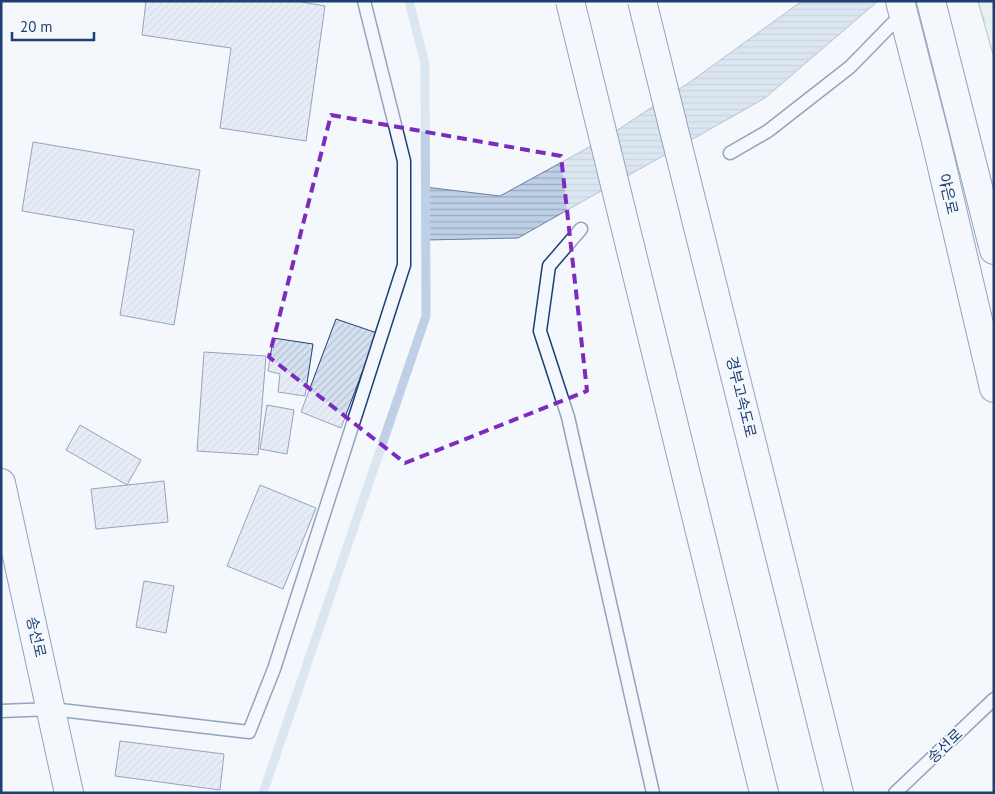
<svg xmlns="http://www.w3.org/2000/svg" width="995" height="794" viewBox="0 0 995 794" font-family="'PT Sans','Noto Sans KR',sans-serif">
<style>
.forest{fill:url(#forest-firs);stroke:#687fa3}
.water{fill:url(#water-rules);stroke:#687fa3}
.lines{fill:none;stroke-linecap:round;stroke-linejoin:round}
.stream{stroke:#bed0e5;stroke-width:9}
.building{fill:url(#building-hatch);stroke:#1d3f73}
.lane-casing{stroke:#1d3f73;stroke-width:15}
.secondary-casing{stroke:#1d3f73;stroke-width:30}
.highway-casing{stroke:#1d3f73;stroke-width:30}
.lane{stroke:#f4f7fb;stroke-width:12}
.secondary{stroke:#f4f7fb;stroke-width:28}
.highway{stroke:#f4f7fb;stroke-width:28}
.highway-bridge-casing{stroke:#1d3f73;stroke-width:30;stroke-linecap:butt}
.highway-bridge{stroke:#f4f7fb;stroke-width:28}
.marked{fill:none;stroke:#7b2cbf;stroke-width:4;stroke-dasharray:10 6;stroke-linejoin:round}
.labels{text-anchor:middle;stroke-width:4;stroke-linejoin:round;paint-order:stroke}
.street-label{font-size:15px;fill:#1d3f73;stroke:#f4f7fb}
</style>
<defs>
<pattern id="forest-firs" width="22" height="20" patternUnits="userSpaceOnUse" patternTransform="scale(1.25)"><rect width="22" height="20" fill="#d7e8df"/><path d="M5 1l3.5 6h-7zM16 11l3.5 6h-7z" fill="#b8c8c3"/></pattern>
<pattern id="water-rules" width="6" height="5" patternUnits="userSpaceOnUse" patternTransform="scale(1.25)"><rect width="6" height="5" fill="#bed0e5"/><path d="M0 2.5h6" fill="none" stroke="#9aaabe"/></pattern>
<pattern id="building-hatch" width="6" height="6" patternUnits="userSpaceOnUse" patternTransform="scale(1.25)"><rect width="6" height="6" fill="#d5e0f0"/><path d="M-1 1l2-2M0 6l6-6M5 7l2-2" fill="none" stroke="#b6c1d1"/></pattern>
</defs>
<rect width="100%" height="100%" fill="#f4f7fb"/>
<!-- forest -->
<path class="forest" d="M 978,1 L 994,1 L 994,58 Z"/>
<!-- water -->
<path class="water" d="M 802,1 L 878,1 L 765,98 L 518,238 L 426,240 L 425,187 L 500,196 L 604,139 L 690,82 Z"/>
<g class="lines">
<!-- stream -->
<path class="stream" d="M 263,793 L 426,316 L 425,64 L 409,1"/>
</g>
<!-- building -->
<g class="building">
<path d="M 146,1 L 296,1 L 325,6 L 306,141 L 220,128 L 231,48 L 142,35 Z"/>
<path d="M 33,142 L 200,170 L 174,325 L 120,315 L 134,230 L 22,211 Z"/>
<path d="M 336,319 L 377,333 L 341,428 L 301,412 Z"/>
<path d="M 273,338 L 313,344 L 305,396 L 278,392 L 280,374 L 268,371 Z"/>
<path d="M 204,352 L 266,356 L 258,455 L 197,451 Z"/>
<path d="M 267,405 L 294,410 L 287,454 L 260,449 Z"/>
<path d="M 80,425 L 141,460 L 127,485 L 66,450 Z"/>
<path d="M 164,481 L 168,522 L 96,529 L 91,489 Z"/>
<path d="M 260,485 L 316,508 L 283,589 L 227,566 Z"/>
<path d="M 144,581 L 174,586 L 166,633 L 136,627 Z"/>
<path d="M 120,741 L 224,754 L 220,790 L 115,776 Z"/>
</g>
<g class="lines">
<!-- lane casing -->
<g class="lane-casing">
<g id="lane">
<path d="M 730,153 L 768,131 L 850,67 L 894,22"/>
<path d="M 581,229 L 549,266 L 540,331 L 568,417 L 653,793"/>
<path d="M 1,711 L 52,709 L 249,732 L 274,669 L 404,265 L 404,161 L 364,1"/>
<path d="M 895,793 L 994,699"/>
</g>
</g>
<!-- secondary casing -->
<g class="secondary-casing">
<g id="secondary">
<path d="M 900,1 L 935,137 L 994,388"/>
<path d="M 931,1 L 994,250"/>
<path d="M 1,483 L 69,793"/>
</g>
</g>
<!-- highway casing -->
<g class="highway-casing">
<g id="highway">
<path d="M 695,215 L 839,793"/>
<path d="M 630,246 L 764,793"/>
</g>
</g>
<!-- lane -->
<use href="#lane" class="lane"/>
<!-- secondary -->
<use href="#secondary" class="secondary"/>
<!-- highway -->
<use href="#highway" class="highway"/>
<!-- highway-bridge casing -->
<g class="highway-bridge-casing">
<g id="highway-bridge">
<path d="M 570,1 L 630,246"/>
<path d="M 642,1 L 695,215"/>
</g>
</g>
<!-- highway-bridge -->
<use href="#highway-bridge" class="highway-bridge"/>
</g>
<!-- marked area -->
<path d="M0 0H995V794H0ZM 331,115 L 561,156 L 587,391 L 405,463 L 269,357 Z" fill="#f4f7fb" fill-opacity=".55" fill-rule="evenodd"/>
<path class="marked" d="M 331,115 L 561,156 L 587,391 L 405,463 L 269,357 Z"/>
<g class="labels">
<!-- street labels -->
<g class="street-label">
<text transform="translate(948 194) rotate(77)" y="5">야은로</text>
<text transform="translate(741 397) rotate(76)" y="5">경부고속도로</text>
<text transform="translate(36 637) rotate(77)" y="5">송선로</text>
<text transform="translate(945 746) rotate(-44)" y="5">송선로</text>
</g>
</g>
<!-- border -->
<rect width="995" height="794" fill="none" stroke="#1d3f73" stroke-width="5"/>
<!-- scale -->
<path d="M12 32v8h82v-8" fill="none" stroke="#1d3f73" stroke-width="2.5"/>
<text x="20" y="32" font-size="15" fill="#1d3f73" stroke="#f4f7fb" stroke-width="4" paint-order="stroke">20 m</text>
</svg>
